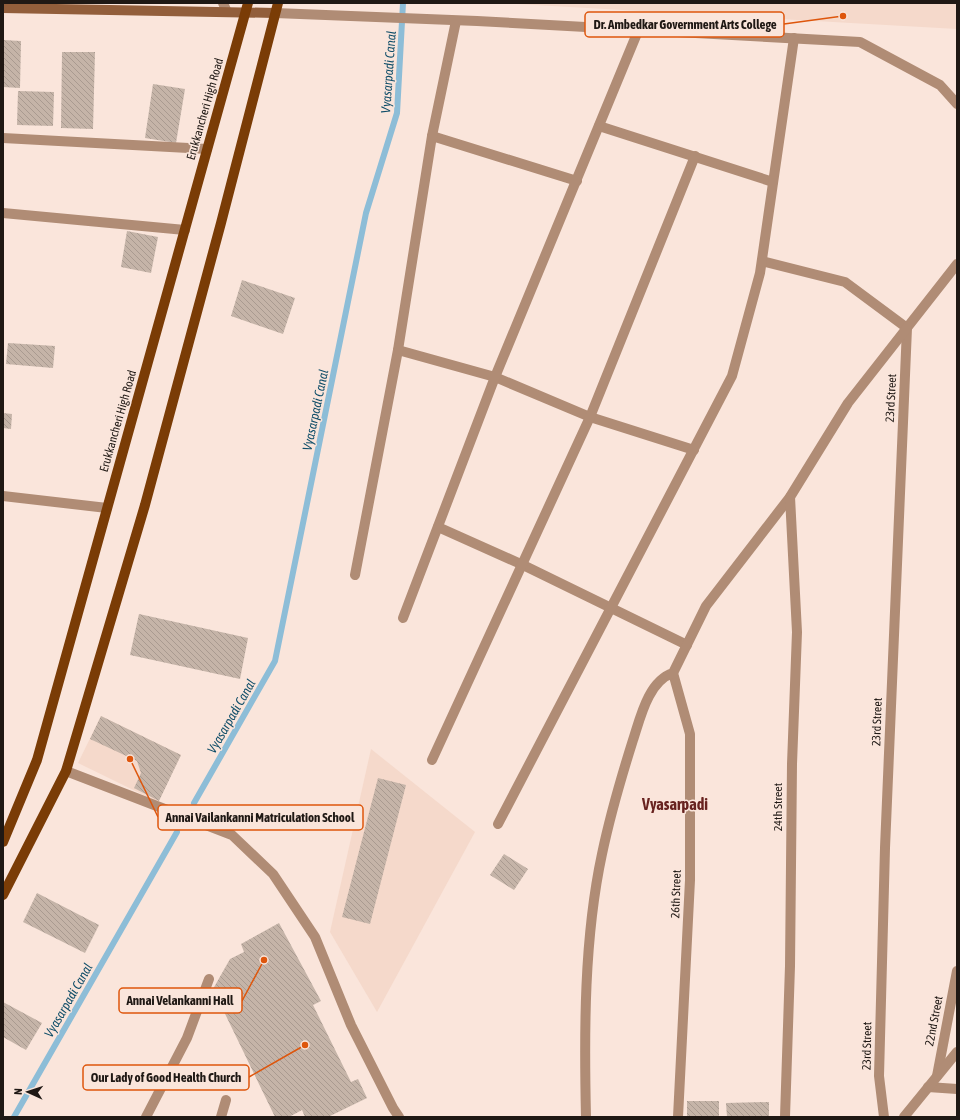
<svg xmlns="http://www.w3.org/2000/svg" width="960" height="1120" viewBox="0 0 960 1120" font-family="'Asap Condensed',sans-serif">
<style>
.built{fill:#f5d9cb}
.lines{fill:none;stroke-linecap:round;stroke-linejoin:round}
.stream{stroke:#8dbdd7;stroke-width:6}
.building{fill:url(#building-back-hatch)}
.service{stroke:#b08c75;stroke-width:10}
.minor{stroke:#b08c75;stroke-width:10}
.secondary{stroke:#925e3b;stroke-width:10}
.primary{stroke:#7a3c06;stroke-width:10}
.labels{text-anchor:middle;stroke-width:3;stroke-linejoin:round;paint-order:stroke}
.street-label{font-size:12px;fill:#1f1814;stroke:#fae5db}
.water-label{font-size:13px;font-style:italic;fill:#104e69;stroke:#fae5db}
.district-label{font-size:16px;font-weight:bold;fill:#682320;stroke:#fae5db}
.leader{fill:none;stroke:#de560c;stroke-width:1.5}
.callout-dot{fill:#de560c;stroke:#fae5db;stroke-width:1.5}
.callout{fill:#fae5db;stroke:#de560c;stroke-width:1.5}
.callout-label{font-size:13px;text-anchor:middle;font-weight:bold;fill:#1f1814}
</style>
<defs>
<pattern id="building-back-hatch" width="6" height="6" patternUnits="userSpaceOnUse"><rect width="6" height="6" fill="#c5b4a8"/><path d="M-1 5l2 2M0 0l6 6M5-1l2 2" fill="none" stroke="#a99a90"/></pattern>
</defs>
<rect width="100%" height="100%" fill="#fae5db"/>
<!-- built -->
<g class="built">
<path d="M 500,3 L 957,3 L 957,29 Z"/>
<path d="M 101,716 L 181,755 L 158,802 L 78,763 Z"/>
<path d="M 371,749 L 475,832 L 377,1012 L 330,932 Z"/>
</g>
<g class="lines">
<!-- stream -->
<g class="stream">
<path d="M 194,803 L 275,661 L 366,213 L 397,113 L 403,3"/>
<path d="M 14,1117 L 177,832"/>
</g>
</g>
<!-- building -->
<g class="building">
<path d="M 3,40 L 21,41 L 20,88 L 3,87 Z"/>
<path d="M 62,52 L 95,52 L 93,129 L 61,128 Z"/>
<path d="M 153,84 L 185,89 L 176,143 L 145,138 Z"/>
<path d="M 18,91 L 54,92 L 53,126 L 17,125 Z"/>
<path d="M 127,231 L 158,237 L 151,273 L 121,267 Z"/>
<path d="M 242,280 L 295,298 L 283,334 L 231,316 Z"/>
<path d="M 8,343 L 55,346 L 53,368 L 6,364 Z"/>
<path d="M 3,413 L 12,414 L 11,429 L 3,428 Z"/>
<path d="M 139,614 L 248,638 L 240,679 L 130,655 Z"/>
<path d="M 101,716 L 181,755 L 159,801 L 134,788 L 141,773 L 137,761 L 90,739 Z"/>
<path d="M 378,778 L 406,785 L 370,924 L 342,917 Z"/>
<path d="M 504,854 L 528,869 L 514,890 L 490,875 Z"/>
<path d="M 37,893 L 99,925 L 85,953 L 23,922 Z"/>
<path d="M 279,923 L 321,1001 L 313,1005 L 351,1082 L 358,1079 L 367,1098 L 328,1117 L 305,1117 L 302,1110 L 289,1117 L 275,1117 L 213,989 L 230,959 L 244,952 L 241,944 Z"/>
<path d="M 3,1002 L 42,1023 L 26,1050 L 3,1037 Z"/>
<rect x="687" y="1101" width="32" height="16"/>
<path d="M 769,1102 L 769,1117 L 727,1117 L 726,1103 Z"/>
</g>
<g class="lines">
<!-- service -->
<path class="service" d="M 223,3 L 227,12"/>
<!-- minor -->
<g class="minor">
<path d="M 275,13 L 477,21 L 860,42 L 940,85 L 957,104"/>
<path d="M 599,126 L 773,182"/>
<path d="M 432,136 L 577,181"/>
<path d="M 3,138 L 207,149"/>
<path d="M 3,213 L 185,230"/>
<path d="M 762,261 L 845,282 L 907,328 L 885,848 L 879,1076 L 884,1117"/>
<path d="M 398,350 L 495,377 L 590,417 L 694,450"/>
<path d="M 3,496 L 107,508"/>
<path d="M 438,527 L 523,565 L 687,645"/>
<path d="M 355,575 L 398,350 L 432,136 L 456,21"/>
<path d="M 403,618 L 495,377 L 638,31"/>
<path d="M 673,673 L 690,734 L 690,880 L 678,1117"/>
<path d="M 432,760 L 590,417 L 695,156"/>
<path d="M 66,771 L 232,835 L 273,874 L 315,937 L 351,1025 L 393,1108 L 399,1117"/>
<path d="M 498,824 L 732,376 L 760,273 L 794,38"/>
<path d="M 937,1076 L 957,971"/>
<path d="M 928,1087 L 957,1089"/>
<path d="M 146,1117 L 187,1038 L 209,979"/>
<path d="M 221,1117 L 226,1100"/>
<path d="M 586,1117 C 584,1032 584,938 602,854 C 610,816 621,778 633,740 C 640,719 648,681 673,673 L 706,606 L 790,497 L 848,403 L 957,264"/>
<path d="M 785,1117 L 790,966 L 792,764 L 797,632 L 790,497"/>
<path d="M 904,1117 L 957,1052"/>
</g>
<!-- secondary -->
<path class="secondary" d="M 3,8 L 275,13"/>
<!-- primary -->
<g class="primary">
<path d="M 3,842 L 37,760 L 248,3"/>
<path d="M 3,895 L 66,771 L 145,505 L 221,223 L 278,3"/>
</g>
</g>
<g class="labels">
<!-- street labels -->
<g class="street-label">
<text transform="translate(205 109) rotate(-74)" y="4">Erukkancheri High Road</text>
<text transform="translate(891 398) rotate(-87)" y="4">23rd Street</text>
<text transform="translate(118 421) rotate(-74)" y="4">Erukkancheri High Road</text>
<text transform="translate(877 722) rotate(-88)" y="4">23rd Street</text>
<text transform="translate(778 807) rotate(-90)" y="4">24th Street</text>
<text transform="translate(676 894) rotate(-88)" y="4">26th Street</text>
<text transform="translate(934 1021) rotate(-79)" y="4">22nd Street</text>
<text transform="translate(867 1046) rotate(-89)" y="4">23rd Street</text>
</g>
<!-- water labels -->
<g class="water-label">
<text transform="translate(388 72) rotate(-86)" y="5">Vyasarpadi Canal</text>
<text transform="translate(315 410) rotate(-78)" y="5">Vyasarpadi Canal</text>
<text transform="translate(231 716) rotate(-60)" y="5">Vyasarpadi Canal</text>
<text transform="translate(68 1000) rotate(-60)" y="5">Vyasarpadi Canal</text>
</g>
<!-- district labels -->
<g class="district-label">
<text x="675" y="810">Vyasarpadi</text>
</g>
</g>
<!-- callouts -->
<path class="leader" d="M843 16L784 24M130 759L158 817M264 960L242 1001M305 1045L249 1077"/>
<g class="callout-dot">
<circle cx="843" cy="16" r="4"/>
<circle cx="130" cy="759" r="4"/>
<circle cx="264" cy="960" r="4"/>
<circle cx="305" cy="1045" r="4"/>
</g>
<g class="callout">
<rect x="585" y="12" width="199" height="25" rx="4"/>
<rect x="158" y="805" width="205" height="25" rx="4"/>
<rect x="119" y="988" width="123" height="25" rx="4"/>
<rect x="83" y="1065" width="166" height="25" rx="4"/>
</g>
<g class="callout-label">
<text x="685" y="29">Dr. Ambedkar Government Arts College</text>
<text x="260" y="822">Annai Vailankanni Matriculation School</text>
<text x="180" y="1005">Annai Velankanni Hall</text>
<text x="166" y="1082">Our Lady of Good Health Church</text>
</g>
<!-- border -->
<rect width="960" height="1120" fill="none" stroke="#1f1814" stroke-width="8"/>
<!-- north arrow -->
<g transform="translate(28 1092) rotate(273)" stroke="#fae5db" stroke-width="3" paint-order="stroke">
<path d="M0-3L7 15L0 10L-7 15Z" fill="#1f1814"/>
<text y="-6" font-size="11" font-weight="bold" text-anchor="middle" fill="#1f1814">N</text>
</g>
</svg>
